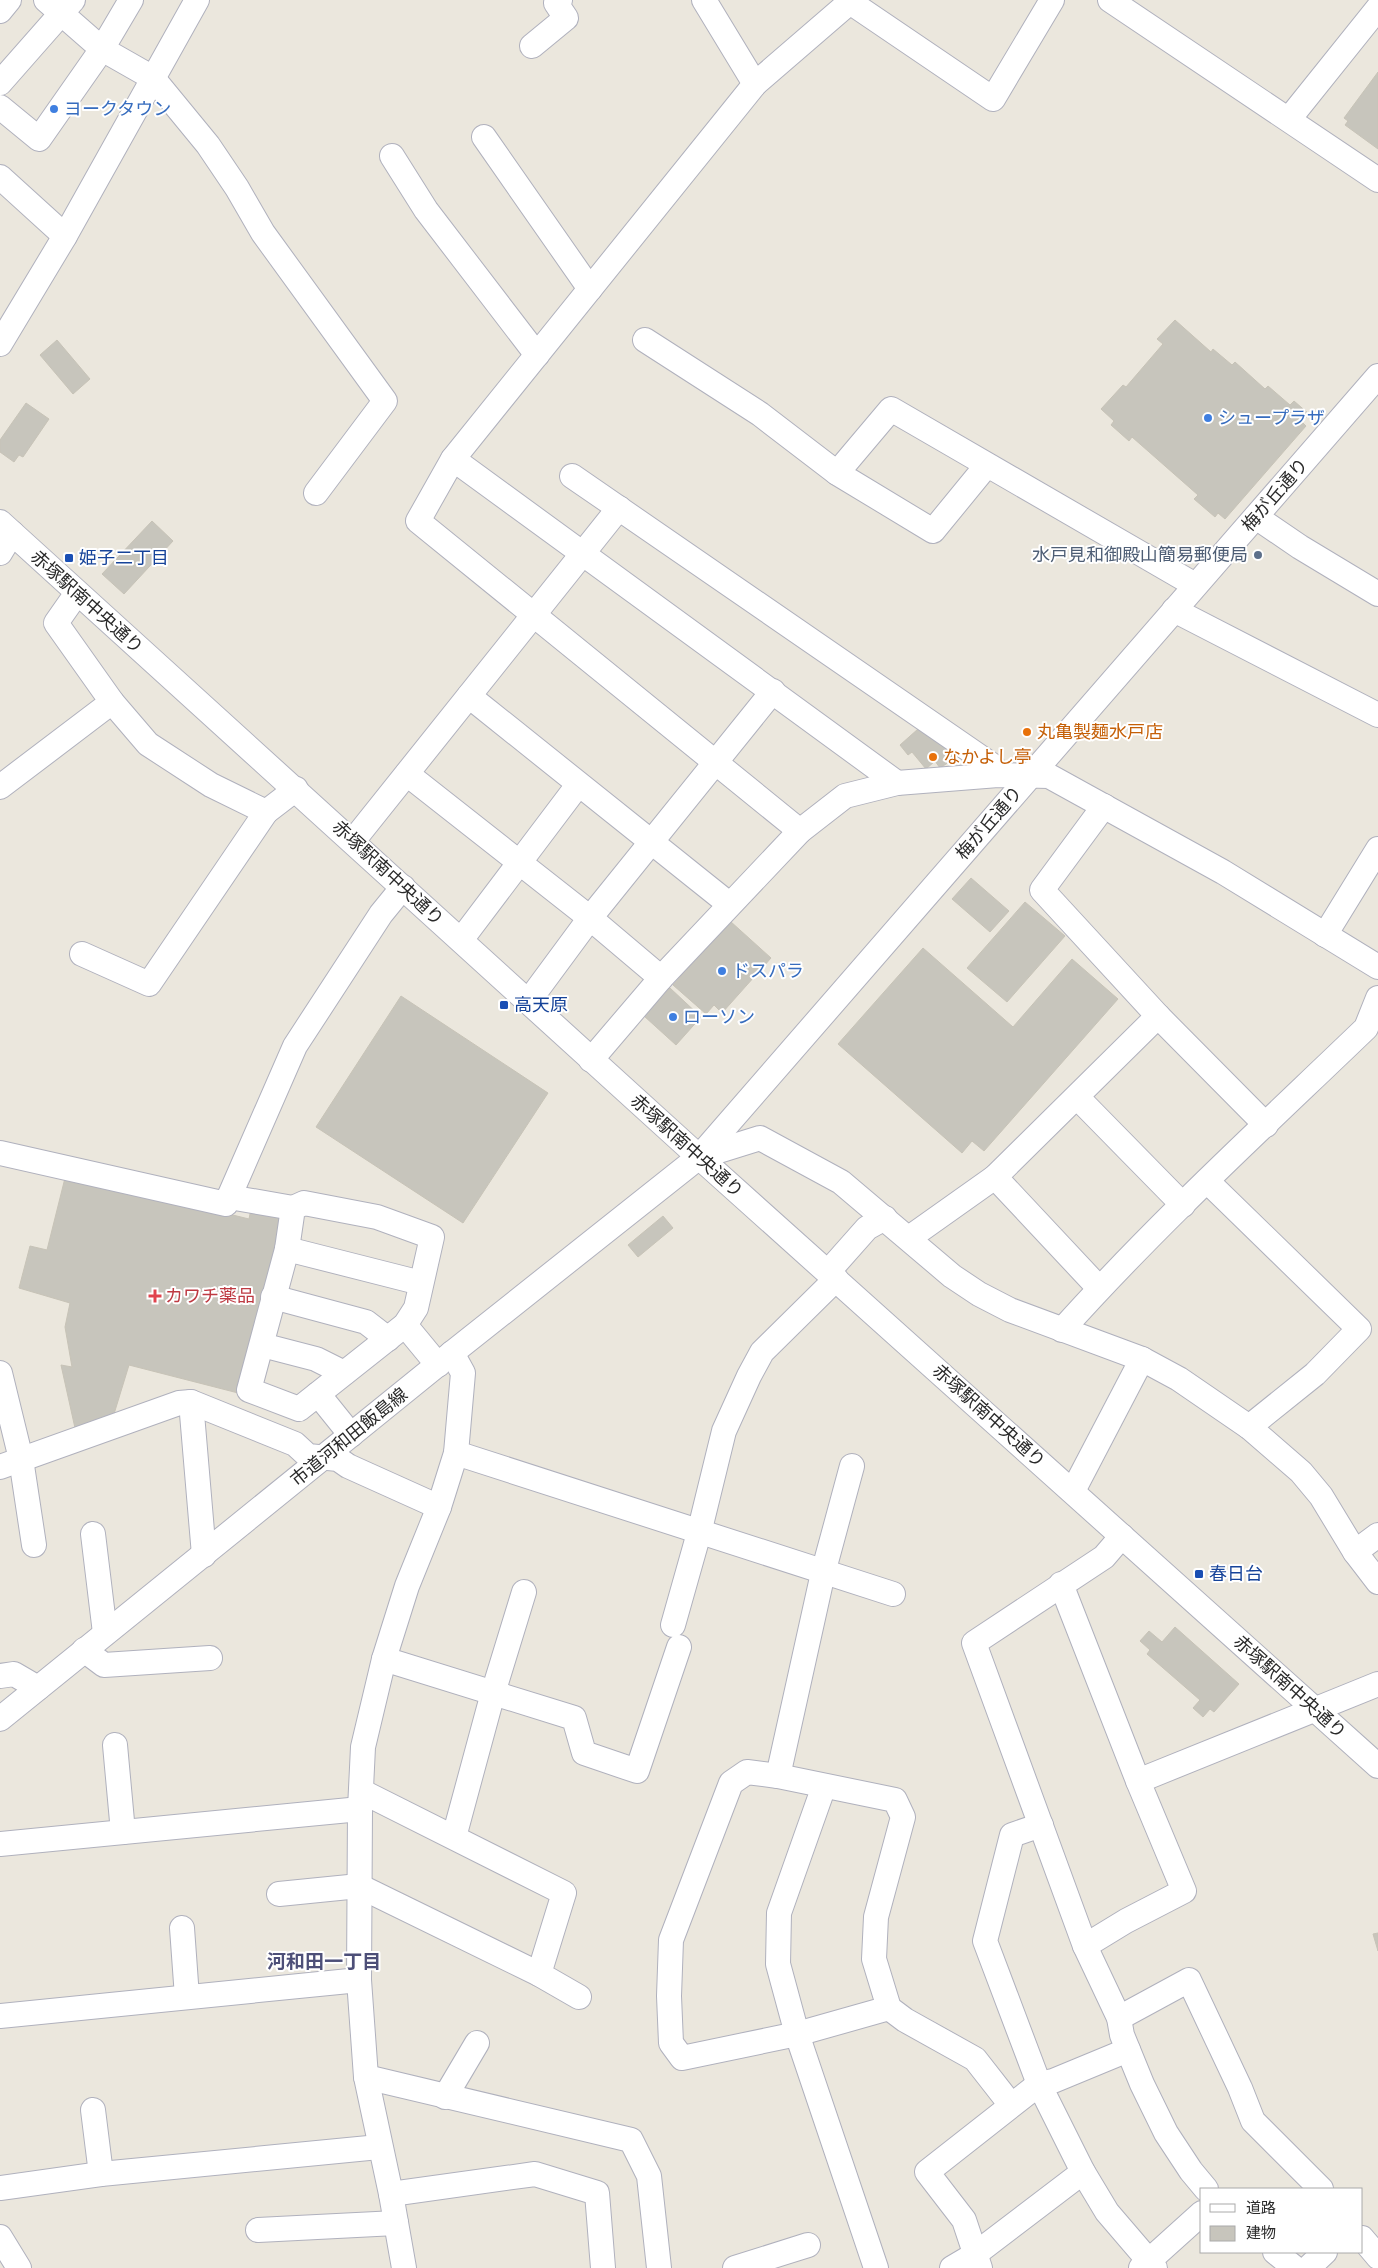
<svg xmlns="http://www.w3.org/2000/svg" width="1378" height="2268" viewBox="0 0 1378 2268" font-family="Rubik,'Noto Sans JP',sans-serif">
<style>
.building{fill:#c7c5bc;stroke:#c7c3b7}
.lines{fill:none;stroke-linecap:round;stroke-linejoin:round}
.minor-casing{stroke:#b0b1bd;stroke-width:26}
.minor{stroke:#fff;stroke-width:24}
.shop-dot{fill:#3f7fe0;stroke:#fff;stroke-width:2}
.service-dot{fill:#5c6f8a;stroke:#fff;stroke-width:2}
.transit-dot{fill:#1a4fb4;stroke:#fff;stroke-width:2}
.food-dot{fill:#e8710a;stroke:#fff;stroke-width:2}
.health-dot{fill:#e0444e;stroke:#fff;stroke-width:2}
.labels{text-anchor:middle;stroke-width:4;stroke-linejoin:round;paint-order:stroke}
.shop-label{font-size:18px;fill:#366cbe;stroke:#fff;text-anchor:start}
.street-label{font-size:18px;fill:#2a2a2a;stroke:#fff}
.service-label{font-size:18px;fill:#4e5e75;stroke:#fff;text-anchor:end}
.transit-label{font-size:18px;fill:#164399;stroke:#fff;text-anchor:start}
.food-label{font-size:18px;fill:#c56008;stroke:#fff;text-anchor:start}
.health-label{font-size:18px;fill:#be3a42;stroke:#fff;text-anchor:start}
.neighbourhood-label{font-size:19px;font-weight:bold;fill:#4d4f78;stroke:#fff}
</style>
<rect width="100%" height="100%" fill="#ebe7dd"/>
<!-- building -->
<g class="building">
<path d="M 1378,72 L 1378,149 L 1345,125 L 1348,121 L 1344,118 Z"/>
<path d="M 1175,320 L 1211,352 L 1213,349 L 1232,365 L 1235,362 L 1265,389 L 1268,386 L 1290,405 L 1294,401 L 1309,414 L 1302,422 L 1306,426 L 1225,519 L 1218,513 L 1215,517 L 1194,499 L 1198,495 L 1132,437 L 1129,441 L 1111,425 L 1114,421 L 1101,409 L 1123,385 L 1126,387 L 1163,344 L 1157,339 Z"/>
<path d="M 57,340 L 90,379 L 73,394 L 40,355 Z"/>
<path d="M 26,403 L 49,419 L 23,457 L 19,455 L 14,462 L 0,452 L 0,440 Z"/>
<path d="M 152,521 L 173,541 L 124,594 L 102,574 Z"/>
<path d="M 918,729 L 950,746 L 958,756 L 940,768 L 935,761 L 926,769 L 912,752 L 908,755 L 900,745 Z"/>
<path d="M 971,878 L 1009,911 L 990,932 L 952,899 Z"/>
<path d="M 1025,902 L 1065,936 L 1007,1002 L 967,968 Z"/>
<path d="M 730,921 L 771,958 L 722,1013 L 714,1005 L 706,1014 L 673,985 Z"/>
<path d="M 923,948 L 1013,1027 L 1072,959 L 1118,999 L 984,1151 L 972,1141 L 962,1153 L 838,1044 Z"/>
<path d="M 670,988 L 701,1017 L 676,1045 L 644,1016 Z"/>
<path d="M 401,996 L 548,1093 L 463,1223 L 316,1127 Z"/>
<path d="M 66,1174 L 249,1219 L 251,1209 L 286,1216 L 242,1394 L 129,1365 L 114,1414 L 75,1428 L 61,1365 L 72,1367 L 65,1327 L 70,1303 L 19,1288 L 30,1246 L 47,1250 Z"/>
<path d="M 663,1216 L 673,1228 L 638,1257 L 628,1245 Z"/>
<path d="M 1175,1627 L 1239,1684 L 1214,1712 L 1210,1709 L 1203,1717 L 1193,1708 L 1200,1700 L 1147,1654 L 1150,1650 L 1140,1641 L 1149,1631 L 1162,1642 Z"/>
<path d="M 1378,1933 L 1378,1951 L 1373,1934 Z"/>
</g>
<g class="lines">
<!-- minor casing -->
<g class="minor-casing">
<g id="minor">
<path d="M 46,0 L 102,49 L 153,78 L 208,145 L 237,188 L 263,233 L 385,401 L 316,493"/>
<path d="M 704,0 L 755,84"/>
<path d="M 1110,0 L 1378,180"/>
<path d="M 0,11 L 9,0"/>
<path d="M 532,46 L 566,18 L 556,3 L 560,0"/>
<path d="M 0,83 L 73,0"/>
<path d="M 0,107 L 39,139 L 102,49 L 131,0"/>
<path d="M 1289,119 L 1378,8"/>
<path d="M 484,137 L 590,289"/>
<path d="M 392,156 L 426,210 L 537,355"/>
<path d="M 0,177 L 65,236"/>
<path d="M 645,340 L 760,414 L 837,473"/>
<path d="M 0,344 L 65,236 L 197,0"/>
<path d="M 453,459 L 897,783"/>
<path d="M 987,465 L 933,531 L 837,473 L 891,409 L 1195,585"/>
<path d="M 572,476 L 993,766 L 998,775"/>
<path d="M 1256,517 L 1300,547 L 1378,594"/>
<path d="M 0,522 L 699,1157 L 1378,1766"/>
<path d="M 0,553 L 12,533"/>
<path d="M 1174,610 L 1378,715"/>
<path d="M 469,696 L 729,904"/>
<path d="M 112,702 L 148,744 L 211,785 L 266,812 L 296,789"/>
<path d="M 407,774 L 590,918 L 661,978"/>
<path d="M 0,787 L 112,702 L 56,623 L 77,593"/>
<path d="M 1104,806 L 1042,890 L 1158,1016 L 1266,1125"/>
<path d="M 800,831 L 418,521 L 453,459 L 755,84 L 850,2 L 993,99 L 1052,0"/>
<path d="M 353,841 L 619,508"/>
<path d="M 1325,935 L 1378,849"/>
<path d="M 461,940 L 578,785"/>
<path d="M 82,954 L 149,984 L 266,812"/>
<path d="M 528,1002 L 590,918 L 773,691"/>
<path d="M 591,1060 L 661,978 L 800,831 L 845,796 L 897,783 L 998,775 L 1049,776 L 1223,872 L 1378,967"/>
<path d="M 1077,1097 L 1183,1205"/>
<path d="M 0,1153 L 226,1204 L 295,1046 L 381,914 L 403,887"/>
<path d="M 699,1157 L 760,1138 L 841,1182 L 952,1276 L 979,1294 L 1010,1310 L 1142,1359 L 1179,1379 L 1249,1427 L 1301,1472 L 1321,1496 L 1355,1552 L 1378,1582"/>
<path d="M 995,1177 L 1099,1288"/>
<path d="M 1207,1181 L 1359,1329 L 1315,1374 L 1249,1427"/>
<path d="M 229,1197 L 293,1208"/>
<path d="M 304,1203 L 377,1217 L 432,1237 L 416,1308 L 405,1325 L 299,1409 L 249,1390 L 287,1249 L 293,1208 Z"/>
<path d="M 909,1238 L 995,1177 L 1158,1016"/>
<path d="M 287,1249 L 421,1283"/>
<path d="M 828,1272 L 867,1228 L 885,1218"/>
<path d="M 273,1297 L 366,1322 L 388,1339"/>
<path d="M 405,1325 L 438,1365"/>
<path d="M 1062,1330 C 1157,1224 1263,1127 1366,1028 L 1378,998"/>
<path d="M 262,1345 L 316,1359 L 344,1373"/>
<path d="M 0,1373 L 21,1459 L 34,1545"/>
<path d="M 318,1394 L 351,1435"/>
<path d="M 191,1402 L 204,1555"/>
<path d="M 456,1453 L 893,1594"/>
<path d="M 0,1467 L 179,1403 L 191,1402 L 295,1444 L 308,1456 L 338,1459 L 348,1466 L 439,1507"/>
<path d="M 1073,1491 L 1142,1359"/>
<path d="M 93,1534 L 105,1633"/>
<path d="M 1122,1536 L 1104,1557 L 974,1643 L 1085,1946 L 1119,2018 L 1122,2035 L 1142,2084 L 1166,2133 L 1191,2171 L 1206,2189"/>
<path d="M 1355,1552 L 1378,1535"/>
<path d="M 1061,1584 L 1138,1781 L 1184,1891 L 1126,1921 L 1085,1946"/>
<path d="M 673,1625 L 699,1533 L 724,1431 L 749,1376 L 762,1352 L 836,1279"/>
<path d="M 84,1650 L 104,1665 L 210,1658"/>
<path d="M 384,1659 L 574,1718 L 584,1753 L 637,1771 L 679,1647"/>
<path d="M 0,1676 L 14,1674 L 38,1688"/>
<path d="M 0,1719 L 452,1353 L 699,1157 L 1378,376"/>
<path d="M 115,1745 L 123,1832"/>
<path d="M 778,1776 L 823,1573 L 852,1466"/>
<path d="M 1138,1781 L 1378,1684"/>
<path d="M 824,1786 L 779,1913 L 778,1964 L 797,2034 L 876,2268"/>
<path d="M 361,1791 L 564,1893 L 539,1974 L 579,1997"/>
<path d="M 1041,1825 L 1012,1835 L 985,1941 L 1039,2084 L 1083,2172 L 1107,2212 L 1155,2268"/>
<path d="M 454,1837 L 493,1693 L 524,1592"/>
<path d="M 0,1844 L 360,1809"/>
<path d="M 279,1894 L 359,1886 L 539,1974"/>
<path d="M 182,1928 L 187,1997"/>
<path d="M 889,2008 L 874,1959 L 876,1917 L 903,1817 L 895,1800 L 778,1776 L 747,1772 L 731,1783 L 671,1940 L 669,1996 L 671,2043 L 682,2058 L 797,2034 L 889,2008 L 905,2020 L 975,2059 L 1011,2105"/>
<path d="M 0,2016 L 359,1980"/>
<path d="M 1119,2018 L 1189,1980 L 1240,2088 L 1253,2121 L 1321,2189"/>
<path d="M 366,2077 L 631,2140 L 649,2176 L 659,2268"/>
<path d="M 445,2097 L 477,2043"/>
<path d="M 93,2110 L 101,2174"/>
<path d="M 0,2188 L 101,2174 L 379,2147"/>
<path d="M 391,2194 L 535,2174 L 597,2193 L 603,2268"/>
<path d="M 258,2230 L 396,2223"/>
<path d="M 0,2237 L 19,2268"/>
<path d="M 1362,2238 L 1378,2257"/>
<path d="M 1275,2252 L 1295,2268"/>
<path d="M 404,2268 L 391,2194 L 366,2077 L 359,1980 L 360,1809 L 363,1747 L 384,1659 L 407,1586 L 439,1507 L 456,1453 L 463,1373 L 452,1353"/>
<path d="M 735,2268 L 808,2245"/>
<path d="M 952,2268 L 974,2255 L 1083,2172"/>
<path d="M 980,2268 L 964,2220 L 927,2172 L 1039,2084 L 1053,2081 L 1128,2050"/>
<path d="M 1141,2268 L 1202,2213"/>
<path d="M 1308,2268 L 1325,2252"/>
</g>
</g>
<!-- minor -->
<use href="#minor" class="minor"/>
</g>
<!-- markers -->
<g class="shop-dot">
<circle cx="54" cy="109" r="5"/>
<circle cx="1208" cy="418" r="5"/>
<circle cx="722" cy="971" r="5"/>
<circle cx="673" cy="1017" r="5"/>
</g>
<circle class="service-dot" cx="1258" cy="555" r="5"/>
<g class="transit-dot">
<rect x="64" y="553" width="10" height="10" rx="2.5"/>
<rect x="499" y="1000" width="10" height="10" rx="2.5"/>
<rect x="1194" y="1569" width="10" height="10" rx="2.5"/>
</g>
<g class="food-dot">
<circle cx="1027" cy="732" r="5"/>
<circle cx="933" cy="757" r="5"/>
</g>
<path class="health-dot" d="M152.5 1288.5h5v5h5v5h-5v5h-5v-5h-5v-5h5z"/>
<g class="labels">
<!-- shop labels -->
<g class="shop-label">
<text x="64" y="115">ヨークタウン</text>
<text x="1218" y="424">シュープラザ</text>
<text x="732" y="977">ドスパラ</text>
<text x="683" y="1023">ローソン</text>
</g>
<!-- street labels -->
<g class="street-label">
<text transform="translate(1275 495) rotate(-49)" y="6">梅が丘通り</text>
<text transform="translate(87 602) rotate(42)" y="6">赤塚駅南中央通り</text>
<text transform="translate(989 823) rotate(-49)" y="6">梅が丘通り</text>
<text transform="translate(388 873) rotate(43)" y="6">赤塚駅南中央通り</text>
<text transform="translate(687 1146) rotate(42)" y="6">赤塚駅南中央通り</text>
<text transform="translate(989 1416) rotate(42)" y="6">赤塚駅南中央通り</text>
<text transform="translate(349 1437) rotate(-39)" y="6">市道河和田飯島線</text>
<text transform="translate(1290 1687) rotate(42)" y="6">赤塚駅南中央通り</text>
</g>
<!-- service labels -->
<g class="service-label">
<text x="1248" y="561">水戸見和御殿山簡易郵便局</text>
</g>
<!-- transit labels -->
<g class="transit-label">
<text x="79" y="564">姫子二丁目</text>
<text x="514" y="1011">高天原</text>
<text x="1209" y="1580">春日台</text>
</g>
<!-- food labels -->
<g class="food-label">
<text x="1037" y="738">丸亀製麺水戸店</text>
<text x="943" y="763">なかよし亭</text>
</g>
<!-- health labels -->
<g class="health-label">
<text x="165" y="1302">カワチ薬品</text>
</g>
<!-- neighbourhood labels -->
<g class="neighbourhood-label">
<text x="324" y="1968">河和田一丁目</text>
</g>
</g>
<!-- legend -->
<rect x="1200" y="2188" width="162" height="65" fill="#ffffff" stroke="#aaaaaa"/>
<rect x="1210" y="2204" width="25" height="8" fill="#ffffff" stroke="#aaaaaa"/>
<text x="1246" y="2213" font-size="15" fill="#2a2a2a">道路</text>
<rect x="1210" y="2226" width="25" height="15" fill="#c7c5bc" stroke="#aaaaaa"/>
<text x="1246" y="2238" font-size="15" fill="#2a2a2a">建物</text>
</svg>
